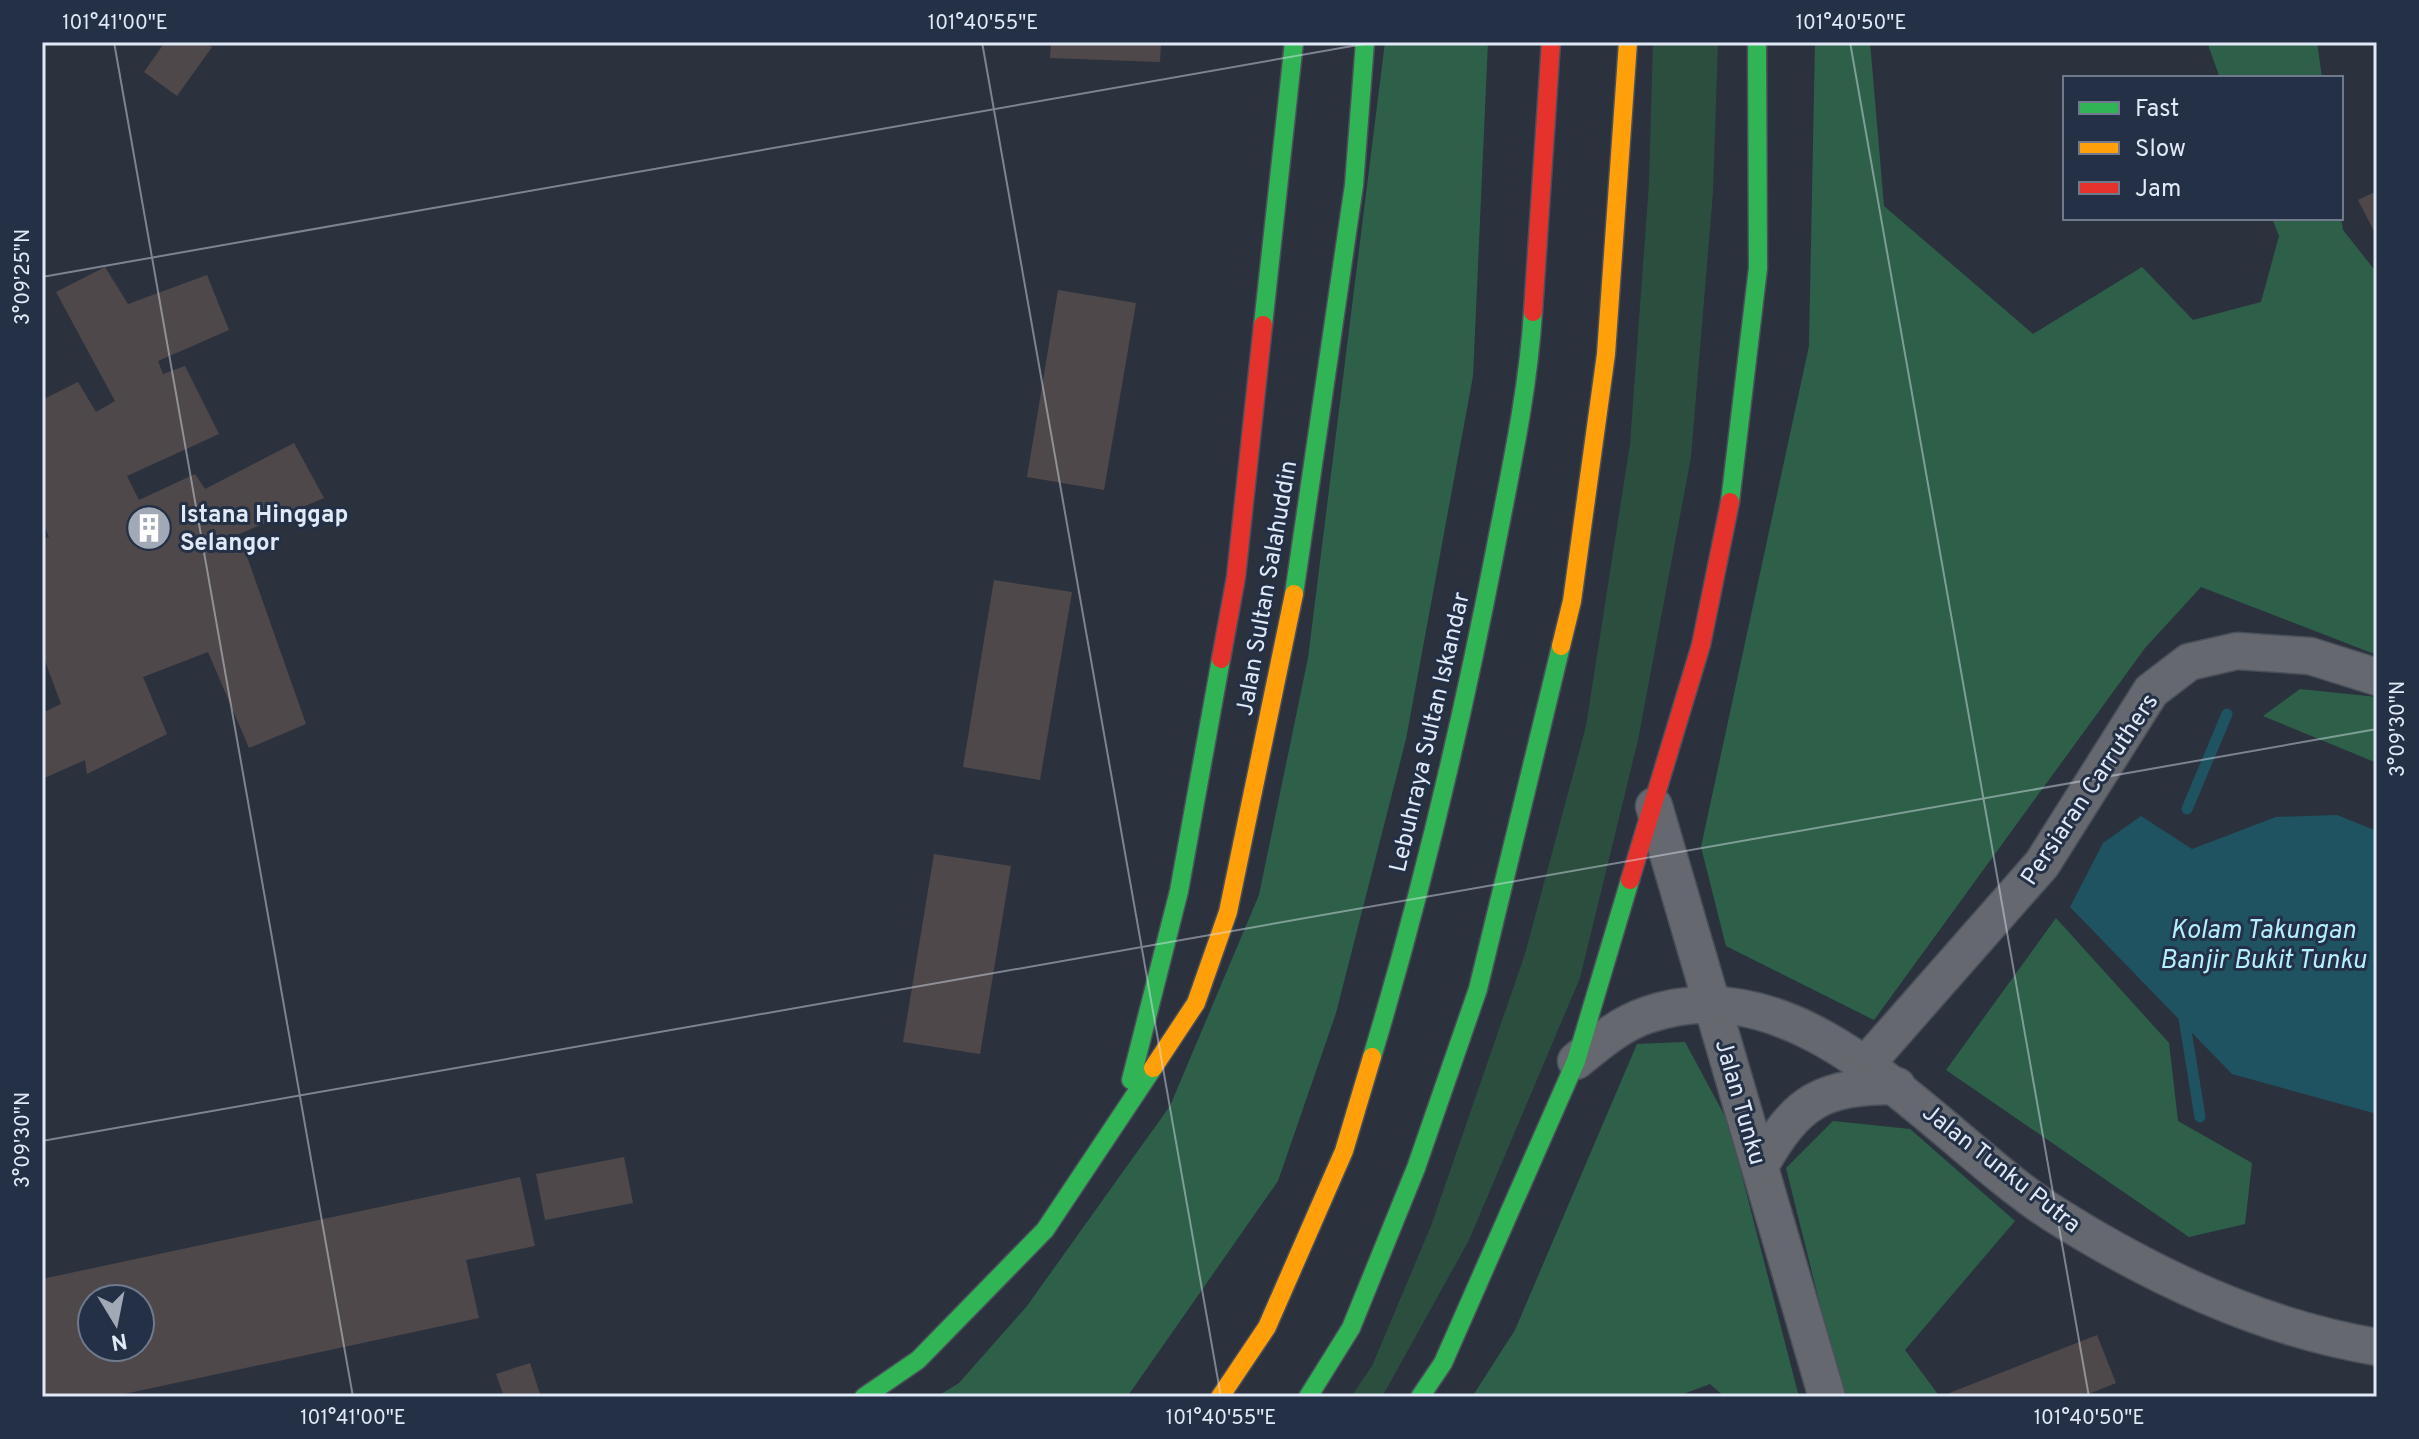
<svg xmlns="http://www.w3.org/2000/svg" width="2419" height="1439" viewBox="0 0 2419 1439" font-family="Overpass,sans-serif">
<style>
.green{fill:#2c4e3e}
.forest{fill:#2e6049}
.water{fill:#1f5361}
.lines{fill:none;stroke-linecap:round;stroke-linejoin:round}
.stream{stroke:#1f5361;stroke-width:11}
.building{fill:#4f484a;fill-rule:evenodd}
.street-casing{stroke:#4a505a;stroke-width:39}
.fast-casing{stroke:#4a505a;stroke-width:21}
.slow-casing{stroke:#4a505a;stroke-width:21}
.jam-casing{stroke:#4a505a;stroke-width:21}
.street{stroke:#65686e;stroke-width:36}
.fast{stroke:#30b455;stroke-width:18}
.slow{stroke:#ff9f0a;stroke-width:18}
.jam{stroke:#e5322d;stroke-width:18}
.ticks{fill:none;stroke:#e1e9f7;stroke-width:2;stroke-opacity:0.45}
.labels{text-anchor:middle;stroke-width:6;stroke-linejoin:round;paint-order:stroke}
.poi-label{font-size:24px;font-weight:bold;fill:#e1e9f7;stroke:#233046;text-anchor:start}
.street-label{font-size:24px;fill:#e1e9f7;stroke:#233046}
.water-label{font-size:26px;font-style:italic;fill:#b3efff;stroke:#233046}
.neatline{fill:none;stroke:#e1e9f7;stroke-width:3}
.ticks-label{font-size:20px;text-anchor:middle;fill:#e1e9f7}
</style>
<rect width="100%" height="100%" fill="#2b323e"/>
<!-- green -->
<path class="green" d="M 1653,42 L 1718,42 L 1713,192 L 1691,457 L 1638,740 L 1580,978 L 1469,1240 L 1382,1397 L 1351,1397 L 1372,1366 L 1431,1226 L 1525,954 L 1586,726 L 1630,444 L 1649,183 Z"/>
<!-- forest -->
<g class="forest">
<path d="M 1385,42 L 1488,42 L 1473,376 L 1406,739 L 1336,1013 L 1278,1181 L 1127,1397 L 936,1397 L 959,1383 L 1027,1306 L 1170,1106 L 1259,895 L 1308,658 Z"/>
<path d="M 1815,42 L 1870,42 L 1884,206 L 2033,334 L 2142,267 L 2193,320 L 2261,302 L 2279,236 L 2272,218 L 2341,218 L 2343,230 L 2377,273 L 2377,655 L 2201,587 L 2145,648 L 1874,1020 L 1726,946 L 1701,847 L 1809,346 Z"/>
<path d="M 2207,42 L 2317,42 L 2322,78 L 2220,78 Z"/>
<path d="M 2300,689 L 2377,697 L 2377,763 L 2263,716 Z"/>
<path d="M 2056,918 L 2169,1043 L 2178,1121 L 2252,1163 L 2245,1224 L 2189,1237 L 1946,1070 Z"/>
<path d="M 1685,1042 L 1728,1122 L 1799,1397 L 1725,1397 L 1710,1384 L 1675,1397 L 1472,1397 L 1515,1330 L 1637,1044 Z"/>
<path d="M 1833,1121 L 1910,1129 L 2015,1221 L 1905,1350 L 1940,1397 L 1843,1397 L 1786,1168 Z"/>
</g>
<!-- water -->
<path class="water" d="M 2337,815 L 2377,831 L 2377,1114 L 2232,1074 L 2070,907 L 2103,843 L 2141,816 L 2192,849 L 2276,817 Z"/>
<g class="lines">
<!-- stream -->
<g class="stream">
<path d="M 2187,809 L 2227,714"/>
<path d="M 2183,1012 L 2200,1117"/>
</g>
</g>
<!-- building -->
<g class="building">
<path d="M 165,42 L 205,42 L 212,47 L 177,96 L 144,72 Z"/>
<path d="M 1051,42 L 1161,42 L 1160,62 L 1050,58 Z"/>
<path d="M 2377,191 L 2377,237 L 2358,200 Z"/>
<path d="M 105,267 L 128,304 L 207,275 L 229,330 L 158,361 L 163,374 L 185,366 L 219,434 L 127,476 L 139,500 L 195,474 L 205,489 L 294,443 L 324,498 L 239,534 L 306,724 L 249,748 L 208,652 L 143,677 L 167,734 L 87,774 L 85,760 L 42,779 L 42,713 L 61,704 L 42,653 L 42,539 L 49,537 L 42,521 L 42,400 L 78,382 L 96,412 L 115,401 L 56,292 Z"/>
<path d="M 1058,290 L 1136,303 L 1104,490 L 1027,477 Z"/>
<path d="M 994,580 L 1072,592 L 1040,780 L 963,767 Z"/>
<path d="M 934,854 L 1011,866 L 980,1054 L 903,1042 Z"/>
<path d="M 624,1157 L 633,1203 L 545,1220 L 536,1174 Z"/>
<path d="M 520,1177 L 535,1246 L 466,1260 L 479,1318 L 110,1397 L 42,1397 L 42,1279 ZM 92,1299 L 140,1299 L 140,1347 L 92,1347 Z"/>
<path d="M 2097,1335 L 2116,1383 L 2081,1397 L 1948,1397 L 1947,1394 Z"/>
<path d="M 530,1363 L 541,1397 L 504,1397 L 496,1374 Z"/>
</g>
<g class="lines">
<!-- street casing -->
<g class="street-casing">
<g id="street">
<path d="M 1654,806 L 1827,1397"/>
<path d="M 1576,1061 C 1598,1043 1620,1024 1647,1015 C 1807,960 1936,1139 2054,1214 C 2152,1276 2262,1328 2377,1347"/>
<path d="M 1866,1064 L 2042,864 L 2151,691 L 2189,662 L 2237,651 L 2310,656 L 2377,677"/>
<path d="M 1760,1166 C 1797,1101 1821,1086 1897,1086"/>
</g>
</g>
<!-- fast casing -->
<g class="fast-casing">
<g id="fast">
<path d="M 1263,325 L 1294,42"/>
<path d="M 1730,502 L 1758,268 L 1757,42"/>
<path d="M 1294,594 L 1354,185 L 1365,42"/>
<path d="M 1372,1057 C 1422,891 1462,721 1495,551 C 1510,473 1528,392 1533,312"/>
<path d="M 1131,1080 L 1179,891 L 1221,659"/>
<path d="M 864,1397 L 918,1360 L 1045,1230 L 1153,1068"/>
<path d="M 1308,1397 L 1351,1328 L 1416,1168 L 1478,989 L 1561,646"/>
<path d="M 1420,1397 L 1443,1363 L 1576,1061 L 1630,880"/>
</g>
</g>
<!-- slow casing -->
<g class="slow-casing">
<g id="slow">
<path d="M 1561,646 L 1572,601 L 1606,354 L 1628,42"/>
<path d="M 1153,1068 L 1196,1003 L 1228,912 L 1294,594"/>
<path d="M 1220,1397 L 1267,1327 L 1344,1151 L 1372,1057"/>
</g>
</g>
<!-- jam casing -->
<g class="jam-casing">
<g id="jam">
<path d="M 1533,312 L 1551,42"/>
<path d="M 1221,659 L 1236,577 L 1263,325"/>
<path d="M 1630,880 L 1701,645 L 1730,502"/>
</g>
</g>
<!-- street -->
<use href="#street" class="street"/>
<!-- fast -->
<use href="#fast" class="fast"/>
<!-- slow -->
<use href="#slow" class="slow"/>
<!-- jam -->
<use href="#jam" class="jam"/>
</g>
<!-- ticks -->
<path class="ticks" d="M 114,42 L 353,1397M 982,42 L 1221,1397M 1850,42 L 2089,1397M 42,277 L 1375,42M 42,1141 L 2377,729"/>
<!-- icons -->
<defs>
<g id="building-disc" transform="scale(2.3)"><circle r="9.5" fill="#a1a9b6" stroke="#233046"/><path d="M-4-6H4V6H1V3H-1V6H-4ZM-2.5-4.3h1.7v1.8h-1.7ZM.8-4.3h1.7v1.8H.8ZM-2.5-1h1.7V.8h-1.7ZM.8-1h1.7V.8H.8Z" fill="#fff"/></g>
</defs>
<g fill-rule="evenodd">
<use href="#building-disc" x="149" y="528"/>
</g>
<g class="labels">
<!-- poi labels -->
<g class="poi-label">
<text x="180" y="522">Istana Hinggap<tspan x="180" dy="28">Selangor</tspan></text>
</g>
<!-- street labels -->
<g class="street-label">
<text transform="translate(1266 588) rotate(-80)" y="8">Jalan Sultan Salahuddin</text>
<text transform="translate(1429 732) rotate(-77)" y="8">Lebuhraya Sultan Iskandar</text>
<text transform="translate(2089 789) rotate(-56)" y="8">Persiaran Carruthers</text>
<text transform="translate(1741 1102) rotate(74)" y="8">Jalan Tunku</text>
<text transform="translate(2002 1168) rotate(38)" y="8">Jalan Tunku Putra</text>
</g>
<!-- water labels -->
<g class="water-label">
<text x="2263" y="938">Kolam Takungan<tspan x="2263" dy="30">Banjir Bukit Tunku</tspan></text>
</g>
</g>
<!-- border -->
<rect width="2419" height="1439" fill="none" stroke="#233046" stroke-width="88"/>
<!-- legend -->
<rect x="2063" y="76" width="280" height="144" fill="#233046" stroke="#6f7a8d" stroke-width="2"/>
<rect x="2079" y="102" width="40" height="12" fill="#30b455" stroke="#6f7a8d" stroke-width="2"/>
<text x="2135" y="116" font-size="24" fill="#e1e9f7">Fast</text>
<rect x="2079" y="142" width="40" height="12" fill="#ff9f0a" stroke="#6f7a8d" stroke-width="2"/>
<text x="2135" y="156" font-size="24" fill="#e1e9f7">Slow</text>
<rect x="2079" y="182" width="40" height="12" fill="#e5322d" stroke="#6f7a8d" stroke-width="2"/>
<text x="2135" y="196" font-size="24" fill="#e1e9f7">Jam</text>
<!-- north arrow -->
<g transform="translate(116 1323) rotate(170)"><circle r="38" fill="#233046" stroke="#6f7a8d" stroke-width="2"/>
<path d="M0-6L14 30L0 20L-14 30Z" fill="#a1a9b6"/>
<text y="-12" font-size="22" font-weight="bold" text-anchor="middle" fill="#e1e9f7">N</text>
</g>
<rect x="44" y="44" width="2331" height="1351" class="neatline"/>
<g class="ticks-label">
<text x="115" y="29">101°41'00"E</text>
<text x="983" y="29">101°40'55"E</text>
<text x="1851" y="29">101°40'50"E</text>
<text transform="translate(22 277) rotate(-90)" y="7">3°09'25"N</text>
<text transform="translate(2397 729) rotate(-90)" y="7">3°09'30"N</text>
<text transform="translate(22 1140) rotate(-90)" y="7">3°09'30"N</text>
<text x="353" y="1424">101°41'00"E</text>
<text x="1221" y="1424">101°40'55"E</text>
<text x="2089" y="1424">101°40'50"E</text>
</g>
</svg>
